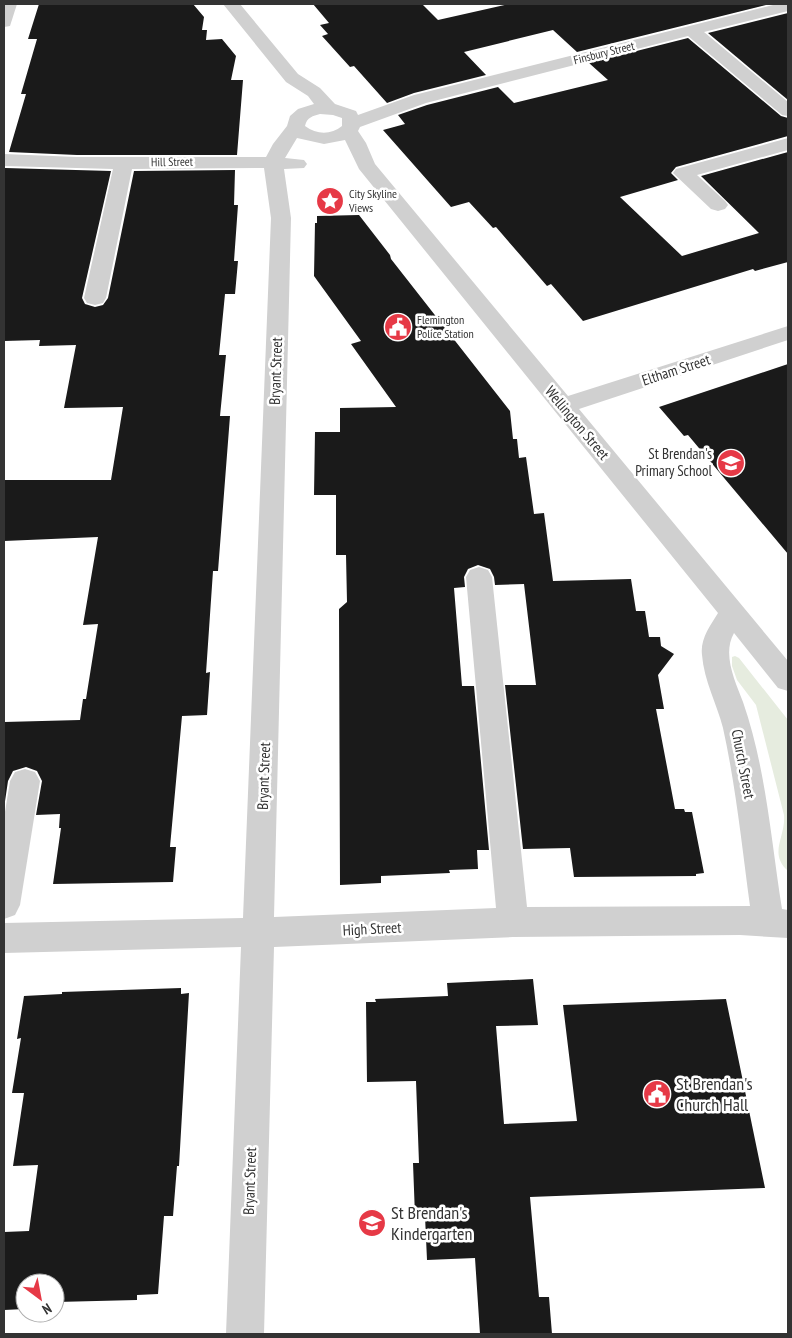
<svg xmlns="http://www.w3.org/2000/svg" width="792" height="1338" viewBox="0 0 792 1338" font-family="'PT Sans Narrow',sans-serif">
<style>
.green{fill:#e6ecdf}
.building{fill:#1a1a1a}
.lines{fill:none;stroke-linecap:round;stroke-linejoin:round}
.minor{fill:#d0d0d0;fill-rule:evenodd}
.labels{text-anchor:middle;stroke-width:5;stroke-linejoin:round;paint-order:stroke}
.far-street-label{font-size:12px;fill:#333;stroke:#fff}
.far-poi-label{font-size:12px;fill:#333;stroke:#fff;text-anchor:start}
.street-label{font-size:15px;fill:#333;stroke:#fff}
.poi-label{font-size:15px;fill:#333;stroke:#fff;text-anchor:end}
.near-poi-label{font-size:18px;fill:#333;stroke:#fff;text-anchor:start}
</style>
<rect width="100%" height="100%" fill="#fff"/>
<!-- green -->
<path class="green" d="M 735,656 L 739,658 L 788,720 L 788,871 C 768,853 786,837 784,815 L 756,705 L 737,680 L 732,666 L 732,657 Z"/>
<!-- building -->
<g class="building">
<path d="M 39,4 L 193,4 L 204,17 L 202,30 L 207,30 L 206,40 L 222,39 L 236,56 L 231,80 L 243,80 L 237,155 L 77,155 L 9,152 L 26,94 L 21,94 L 37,39 L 28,39 Z"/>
<path d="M 313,4 L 422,4 L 438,20 L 509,4 L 770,4 L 577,52 L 553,30 L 464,52 L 486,75 L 414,93 L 387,103 L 354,66 L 350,67 L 322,36 L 328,34 L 320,25 L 329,23 Z"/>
<path d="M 788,13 L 788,100 L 708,33 Z"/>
<path d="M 688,38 L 781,116 L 788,118 L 788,136 L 676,167 L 671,173 L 678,180 L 620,197 L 682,256 L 759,233 L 701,176 L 788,152 L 788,262 L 755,271 L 753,269 L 583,321 L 551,284 L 547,286 L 496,227 L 493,228 L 469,202 L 451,207 L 383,130 L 405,124 L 398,115 L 427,105 L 498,87 L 514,103 L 608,80 L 589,63 Z"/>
<path d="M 5,168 L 111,171 L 82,298 L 85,304 L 95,307 L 103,305 L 108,298 L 134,171 L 235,170 L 234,205 L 238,205 L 234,261 L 238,261 L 235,294 L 225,294 L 219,355 L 226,355 L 220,416 L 230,416 L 218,571 L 213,571 L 206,673 L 210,672 L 207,715 L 182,716 L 170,847 L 176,847 L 173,882 L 53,884 L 61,828 L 59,828 L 60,814 L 36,815 L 42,781 L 37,771 L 26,767 L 13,771 L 8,781 L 4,808 L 4,722 L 80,720 L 83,699 L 86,699 L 98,624 L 83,625 L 98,537 L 4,541 L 4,480 L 111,480 L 123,407 L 64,408 L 76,345 L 39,346 L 40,340 L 4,341 Z"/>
<path d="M 359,215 L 390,255 L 391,259 L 510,411 L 513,439 L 517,439 L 519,458 L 526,457 L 534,514 L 544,513 L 553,581 L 631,579 L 636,611 L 645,611 L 649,637 L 660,637 L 661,646 L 674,654 L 658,675 L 664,709 L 656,709 L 675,809 L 684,809 L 685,812 L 692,812 L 704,873 L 696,874 L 696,876 L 574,877 L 570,848 L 523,849 L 505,685 L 536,685 L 524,584 L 495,585 L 494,577 L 490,569 L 478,565 L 468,569 L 464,577 L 465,587 L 454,588 L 462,686 L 474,686 L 489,850 L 477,850 L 478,869 L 449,870 L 450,873 L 381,876 L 381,883 L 340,885 L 339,609 L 347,602 L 346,555 L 336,555 L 336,495 L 314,495 L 315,432 L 340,432 L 340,408 L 396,407 L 351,344 L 361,341 L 314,276 L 315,223 L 317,223 L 317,216 Z"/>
<path d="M 788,364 L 788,554 L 688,435 L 684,436 L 659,407 Z"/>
<path d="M 533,979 L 538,1025 L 496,1026 L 504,1124 L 577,1121 L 563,1005 L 726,999 L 765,1188 L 530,1197 L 539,1297 L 549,1297 L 552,1334 L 480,1334 L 475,1258 L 427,1260 L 425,1216 L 415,1216 L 413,1163 L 419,1163 L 416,1081 L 367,1082 L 366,1002 L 376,1002 L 375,999 L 448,996 L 447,983 Z"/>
<path d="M 181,988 L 181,994 L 189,993 L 179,1166 L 177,1166 L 173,1216 L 164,1216 L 158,1294 L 137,1295 L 137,1300 L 56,1302 L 55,1308 L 55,1283 L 25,1283 L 25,1309 L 4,1310 L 4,1232 L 29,1231 L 38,1165 L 13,1166 L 24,1093 L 12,1093 L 21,1038 L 17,1039 L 24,996 L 62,994 L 62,992 Z"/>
</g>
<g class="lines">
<!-- minor -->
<g class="minor">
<path d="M 4,4 L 17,4 L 10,26 L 4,27 Z"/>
<path d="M 223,4 L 240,4 L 298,74 L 320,88 L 335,104 L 356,111 L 358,115 L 414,95 L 777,4 L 788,4 L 788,11 L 704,32 L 788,102 L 788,116 L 782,115 L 688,36 L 426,103 L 360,127 L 358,131 L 366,143 L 375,164 L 568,396 L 788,326 L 788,340 L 579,409 L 788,661 L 788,691 L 778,688 L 734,633 C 722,654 735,681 743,702 C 766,768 771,840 782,909 L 788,910 L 788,938 L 740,935 L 513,937 L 274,947 L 264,1334 L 226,1334 L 241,947 L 4,953 L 4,923 L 243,918 L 271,218 L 264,168 L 132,169 L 106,298 L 103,303 L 95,305 L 87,303 L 84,298 L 113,169 L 4,166 L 4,154 L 77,157 L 266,157 L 273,144 L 287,126 L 290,116 L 298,109 L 314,104 L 308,96 L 286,82 ZM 320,114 L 333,115 L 342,118 L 342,126 C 331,135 317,135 305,126 C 307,117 313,116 320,114 ZM 297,138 L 324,144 L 345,140 L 359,169 L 718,613 C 710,626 700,639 702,655 C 704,681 717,704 723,728 C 736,787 742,847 750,906 L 527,907 L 492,577 L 488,570 L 479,567 L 470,570 L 466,577 L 496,908 L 274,917 L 291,218 L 284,169 L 304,168 L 307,164 L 304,160 L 285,158 Z"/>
<path d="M 788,138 L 788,150 L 697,175 L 725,201 L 728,205 L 725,209 L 718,211 L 711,209 L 673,173 L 676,169 Z"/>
<path d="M 25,769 L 35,772 L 40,781 L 20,905 L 15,915 L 4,919 L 4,818 L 10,781 L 15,772 Z"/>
</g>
</g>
<!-- icons -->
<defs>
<g id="sight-disc" transform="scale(1.4375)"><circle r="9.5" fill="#e63946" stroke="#fff"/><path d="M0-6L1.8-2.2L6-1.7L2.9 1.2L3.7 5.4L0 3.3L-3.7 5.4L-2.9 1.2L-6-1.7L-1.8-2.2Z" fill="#fff"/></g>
<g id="civic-disc" transform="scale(1.4375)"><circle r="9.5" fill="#e63946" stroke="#fff"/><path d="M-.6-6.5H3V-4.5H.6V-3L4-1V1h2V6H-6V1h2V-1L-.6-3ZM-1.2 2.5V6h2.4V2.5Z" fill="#fff"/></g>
<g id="school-disc" transform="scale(1.4375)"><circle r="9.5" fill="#e63946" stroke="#fff"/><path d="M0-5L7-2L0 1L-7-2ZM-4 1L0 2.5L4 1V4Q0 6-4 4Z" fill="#fff"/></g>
</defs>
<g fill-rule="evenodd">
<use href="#sight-disc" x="330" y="201"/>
<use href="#civic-disc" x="398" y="327"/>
<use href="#school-disc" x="731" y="463"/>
<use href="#civic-disc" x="657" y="1094"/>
<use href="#school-disc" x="372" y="1223"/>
</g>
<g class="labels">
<!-- far-street labels -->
<g class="far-street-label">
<text transform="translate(604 53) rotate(-14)" y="4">Finsbury Street</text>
<text transform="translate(172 162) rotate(-1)" y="4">Hill Street</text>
</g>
<!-- far-poi labels -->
<g class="far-poi-label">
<text x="349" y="198">City Skyline<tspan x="349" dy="14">Views</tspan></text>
<text x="417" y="324">Flemington<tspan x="417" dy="14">Police Station</tspan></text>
</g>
<!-- street labels -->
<g class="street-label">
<text transform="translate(676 370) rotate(-18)" y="5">Eltham Street</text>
<text transform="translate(276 371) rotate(-88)" y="5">Bryant Street</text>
<text transform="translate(577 423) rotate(50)" y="5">Wellington Street</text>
<text transform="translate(743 764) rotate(79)" y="5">Church Street</text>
<text transform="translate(264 776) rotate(-88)" y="5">Bryant Street</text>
<text transform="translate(372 929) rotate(-3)" y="5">High Street</text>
<text transform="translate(250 1181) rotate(-88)" y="5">Bryant Street</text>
</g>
<!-- poi labels -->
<g class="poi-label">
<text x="712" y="459">St Brendan's<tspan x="712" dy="17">Primary School</tspan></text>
</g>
<!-- near-poi labels -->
<g class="near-poi-label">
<text x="676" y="1090">St Brendan's<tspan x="676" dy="21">Church Hall</tspan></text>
<text x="391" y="1219">St Brendan's<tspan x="391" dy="21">Kindergarten</tspan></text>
</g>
</g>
<!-- border -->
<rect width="792" height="1338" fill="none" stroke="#333333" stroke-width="10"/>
<!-- north arrow -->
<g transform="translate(40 1298) rotate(148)"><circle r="24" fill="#ffffff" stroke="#adadad"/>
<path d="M0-4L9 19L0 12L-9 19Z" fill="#e63946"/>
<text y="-8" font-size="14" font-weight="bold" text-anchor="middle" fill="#333333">N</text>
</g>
</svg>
